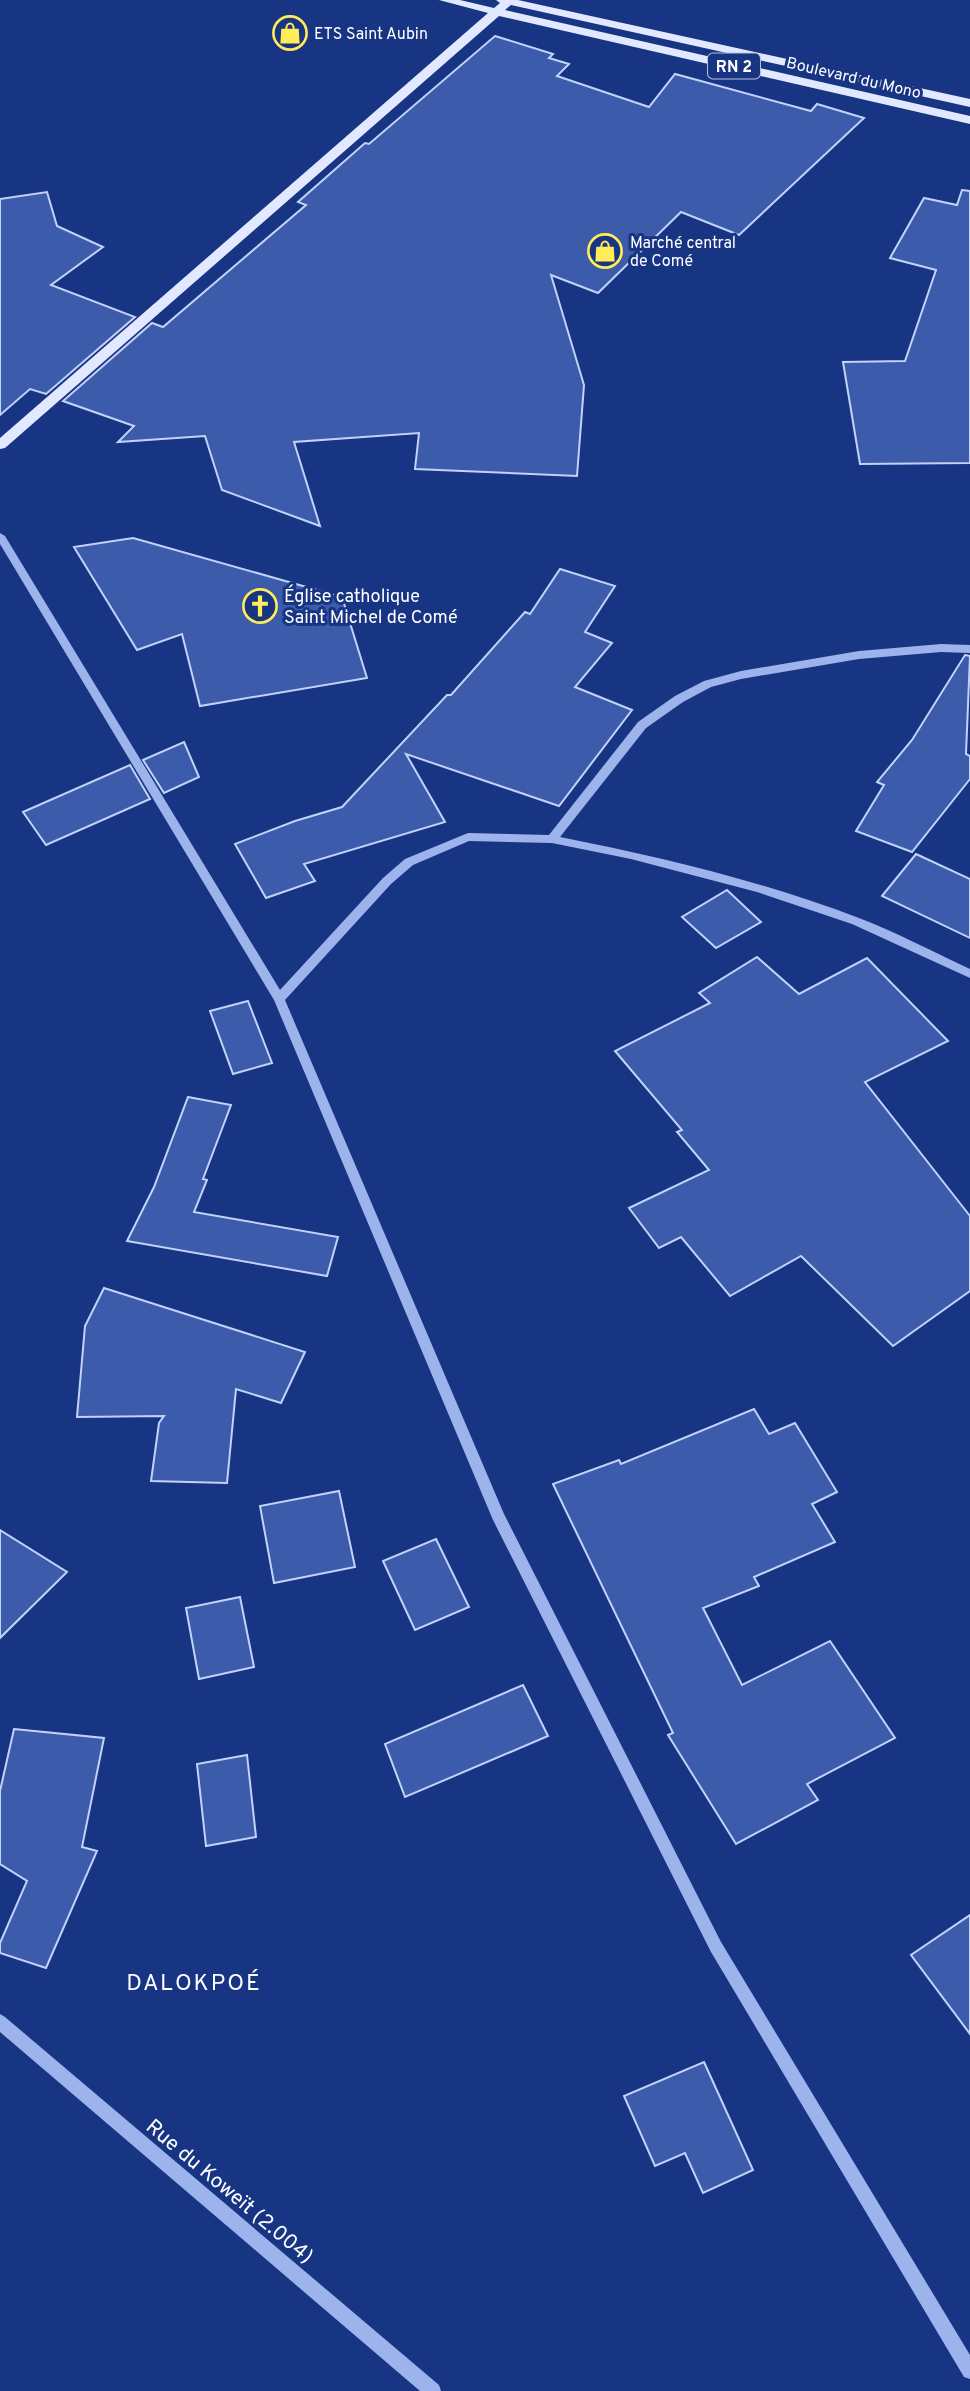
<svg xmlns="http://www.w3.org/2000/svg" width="970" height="2391" viewBox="0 0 970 2391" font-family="Overpass,sans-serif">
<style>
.building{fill:#3d5bab;stroke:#c2d2f9;stroke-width:2}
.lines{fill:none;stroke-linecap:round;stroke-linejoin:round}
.minor{fill:#9db3ec;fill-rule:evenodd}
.major{fill:#e2e8ff;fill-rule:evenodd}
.labels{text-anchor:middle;stroke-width:6;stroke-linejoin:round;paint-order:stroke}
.far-poi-label{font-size:16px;fill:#fff;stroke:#183584;text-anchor:start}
.shield{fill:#183584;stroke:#bac2da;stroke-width:2}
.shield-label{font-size:16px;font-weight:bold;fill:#fff}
.far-street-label{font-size:16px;fill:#fff;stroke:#183584}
.poi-label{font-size:18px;fill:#fff;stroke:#183584;text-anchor:start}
.near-street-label{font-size:21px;fill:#fff;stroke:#183584}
.near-neighbourhood-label{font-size:23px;letter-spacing:2px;fill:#fff;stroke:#183584}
</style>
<rect width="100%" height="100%" fill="#183584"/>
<!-- building -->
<g class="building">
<path d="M 495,36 L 553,54 L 549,58 L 569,64 L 557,76 L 649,107 L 675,74 L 811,111 L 817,104 L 864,118 L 739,235 L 681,212 L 598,293 L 551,275 L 584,385 L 577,476 L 415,469 L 419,433 L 294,442 L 320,526 L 222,490 L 205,436 L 118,442 L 134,426 L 63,401 L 152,323 L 163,327 L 306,205 L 298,202 L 365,143 L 369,144 Z"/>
<path d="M 962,190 L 970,191 L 970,463 L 860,464 L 843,362 L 905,361 L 936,270 L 890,258 L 924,198 L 957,205 Z"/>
<path d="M 47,192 L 57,226 L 103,247 L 51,285 L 135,317 L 46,394 L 30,389 L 0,415 L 0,199 Z"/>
<path d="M 133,538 L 342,597 L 367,678 L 200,706 L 182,634 L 137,650 L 74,547 Z"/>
<path d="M 560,569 L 615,586 L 585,632 L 612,643 L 575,687 L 632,710 L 559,806 L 406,754 L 445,822 L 304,864 L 315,881 L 266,898 L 235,844 L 295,821 L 342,807 L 447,695 L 451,695 L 525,612 L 530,614 Z"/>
<path d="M 965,655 L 970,656 L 966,754 L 970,756 L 970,779 L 912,852 L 856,831 L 884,785 L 877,782 L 912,740 Z"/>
<path d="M 184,742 L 199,777 L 164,793 L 143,760 Z"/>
<path d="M 130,765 L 150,799 L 46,845 L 23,812 Z"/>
<path d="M 916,854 L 970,879 L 970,938 L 882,896 Z"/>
<path d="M 727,890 L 761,922 L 716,948 L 682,917 Z"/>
<path d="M 757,957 L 799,994 L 867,958 L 948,1041 L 865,1082 L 970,1216 L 970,1291 L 893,1346 L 801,1256 L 730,1296 L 681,1237 L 659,1248 L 629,1208 L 709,1170 L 677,1132 L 682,1130 L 615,1051 L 710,1003 L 699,993 Z"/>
<path d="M 248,1001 L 272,1063 L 233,1074 L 210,1011 Z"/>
<path d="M 188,1097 L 231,1105 L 203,1179 L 207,1180 L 194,1212 L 338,1237 L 327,1276 L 127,1241 L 154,1187 Z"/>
<path d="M 104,1288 L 305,1352 L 281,1403 L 236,1389 L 227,1483 L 151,1481 L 159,1423 L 164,1416 L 77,1417 L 85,1326 Z"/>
<path d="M 754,1409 L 769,1434 L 795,1423 L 837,1492 L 812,1504 L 835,1542 L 754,1577 L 759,1586 L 703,1608 L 742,1685 L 830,1641 L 895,1738 L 807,1784 L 818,1800 L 736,1844 L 668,1735 L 673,1733 L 553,1484 L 619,1460 L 621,1464 Z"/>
<path d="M 339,1491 L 355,1567 L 274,1583 L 260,1506 Z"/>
<path d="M 0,1530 L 67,1572 L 0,1638 Z"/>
<path d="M 436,1539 L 469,1607 L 415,1630 L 383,1561 Z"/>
<path d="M 240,1597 L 254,1667 L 199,1679 L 186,1608 Z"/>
<path d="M 523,1685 L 548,1736 L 405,1797 L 385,1744 Z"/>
<path d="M 14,1729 L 104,1738 L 82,1847 L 97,1851 L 46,1968 L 0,1953 L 0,1943 L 27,1881 L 0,1864 L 0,1791 Z"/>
<path d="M 247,1755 L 256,1837 L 206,1846 L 197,1764 Z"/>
<path d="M 970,1915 L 970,2034 L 911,1955 Z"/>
<path d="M 704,2062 L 753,2170 L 703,2193 L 685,2153 L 655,2166 L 624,2096 Z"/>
</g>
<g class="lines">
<!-- minor -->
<g class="minor">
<path d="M 0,533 L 5,536 L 280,990 L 383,878 L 405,859 L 468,833 L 549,835 L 638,722 L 675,696 L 704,681 L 741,671 L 859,651 L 941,644 L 970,645 L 970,653 L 941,652 L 859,659 L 741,679 L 711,687 L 683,702 L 646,728 L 560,837 C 661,857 762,881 859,918 C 896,932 933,952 970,969 L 970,978 L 852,924 L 757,892 L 631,859 L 552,843 L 469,841 L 413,865 L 391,884 L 285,1000 L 504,1514 L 721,1942 L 970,2355 L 970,2379 L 964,2377 L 711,1952 L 493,1520 L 274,1000 L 0,544 Z"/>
<path d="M 0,2014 L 5,2017 L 439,2385 L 441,2391 L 420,2391 L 0,2032 Z"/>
</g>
<!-- major -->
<path class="major" d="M 439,0 L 460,0 L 494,8 L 500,3 L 496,0 L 518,0 L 970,99 L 970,107 L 511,5 L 505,10 L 970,116 L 970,124 L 499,16 L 5,448 L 0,449 L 0,438 L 488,13 Z"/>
</g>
<!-- icons -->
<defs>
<g id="shop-ring" transform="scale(1.75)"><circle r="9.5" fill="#183584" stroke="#ffec58" stroke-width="1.5"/><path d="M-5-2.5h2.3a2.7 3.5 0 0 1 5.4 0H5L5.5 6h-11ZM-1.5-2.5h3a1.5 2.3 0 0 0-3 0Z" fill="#ffec58"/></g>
<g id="church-ring" transform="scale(1.75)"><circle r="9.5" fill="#183584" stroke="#ffec58" stroke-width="1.5"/><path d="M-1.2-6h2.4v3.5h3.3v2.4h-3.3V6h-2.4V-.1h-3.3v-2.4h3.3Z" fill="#ffec58"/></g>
</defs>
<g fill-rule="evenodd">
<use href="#shop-ring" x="290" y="33"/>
<use href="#shop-ring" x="605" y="251"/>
<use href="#church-ring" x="260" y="606"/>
</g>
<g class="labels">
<!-- far-poi labels -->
<g class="far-poi-label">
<text x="314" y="39">ETS Saint Aubin</text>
<text x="630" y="248">Marché central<tspan x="630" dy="18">de Comé</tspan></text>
</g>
<!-- shield labels -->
<rect class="shield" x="708" y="53.5" width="52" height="25" rx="5"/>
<g class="shield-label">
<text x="734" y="72">RN 2</text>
</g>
<!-- far-street labels -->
<g class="far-street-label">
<text transform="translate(854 77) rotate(13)" y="6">Boulevard du Mono</text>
</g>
<!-- poi labels -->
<g class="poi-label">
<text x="284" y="602">Église catholique<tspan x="284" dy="21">Saint Michel de Comé</tspan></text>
</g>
<!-- near-street labels -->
<g class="near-street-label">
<text transform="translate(230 2191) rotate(40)" y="7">Rue du Koweït (2.004)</text>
</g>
<!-- near-neighbourhood labels -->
<g class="near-neighbourhood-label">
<text x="194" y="1990">DALOKPOÉ</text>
</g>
</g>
</svg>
